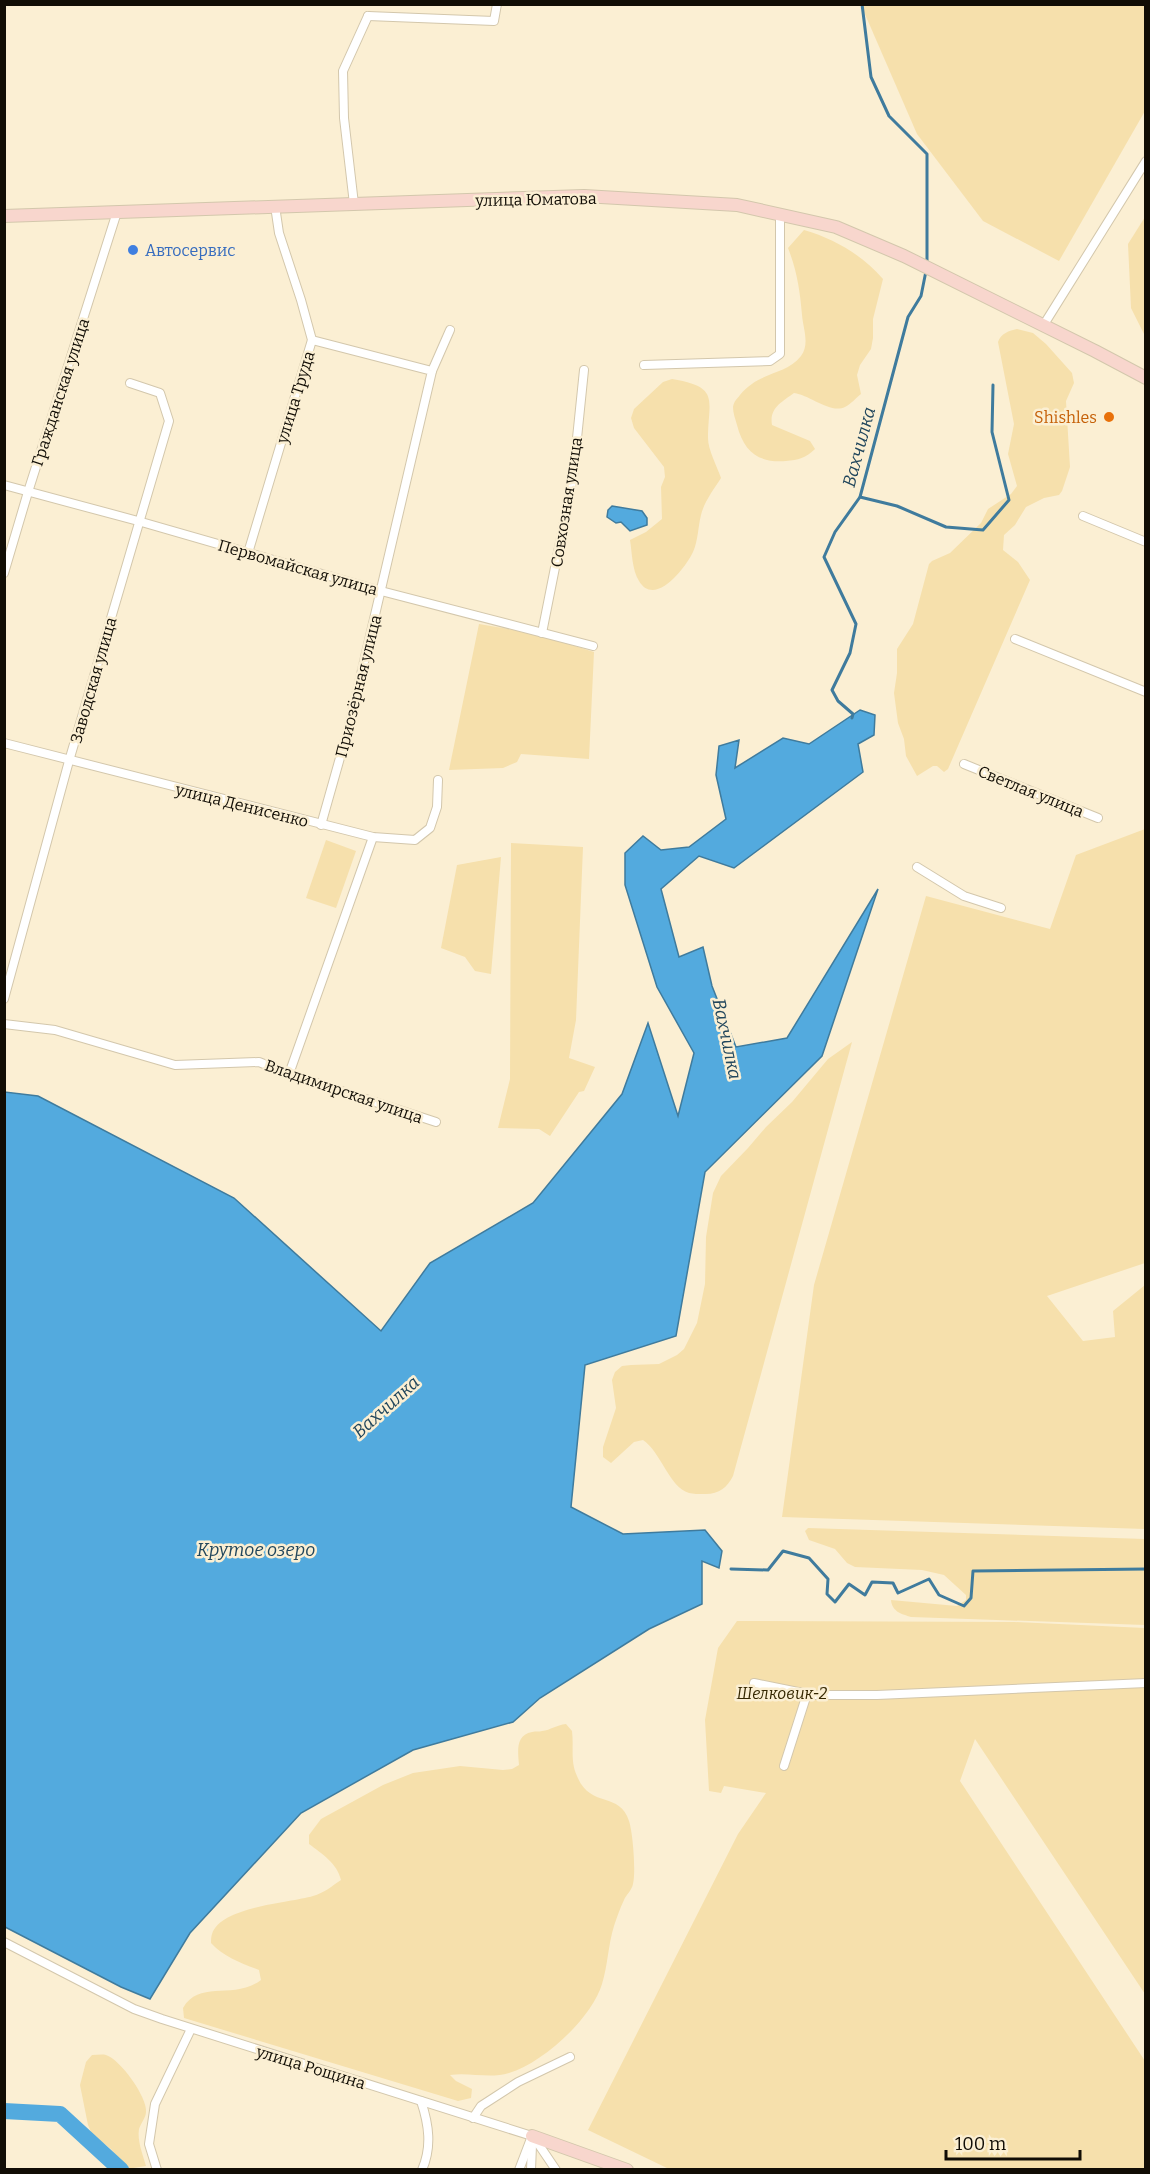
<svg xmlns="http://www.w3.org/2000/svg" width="1150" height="2174" viewBox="0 0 1150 2174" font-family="Bitter,serif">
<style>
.green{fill:#f6e0ac}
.water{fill:#53aade;stroke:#3f7b9d;stroke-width:1.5}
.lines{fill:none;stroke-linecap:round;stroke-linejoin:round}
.stream{stroke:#3f7b9d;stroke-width:3}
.river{stroke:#53aade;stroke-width:16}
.street-casing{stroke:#d3c7ac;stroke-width:10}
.secondary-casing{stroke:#d3c7ac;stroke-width:14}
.street{stroke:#fff;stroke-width:8}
.secondary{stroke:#f8d6cd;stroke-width:12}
.shop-dot{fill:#3f7fe0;stroke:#fbefd3;stroke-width:2}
.food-dot{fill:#e8710a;stroke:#fbefd3;stroke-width:2}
.labels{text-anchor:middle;stroke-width:5;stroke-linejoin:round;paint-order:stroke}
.street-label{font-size:16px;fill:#110d05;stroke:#fbefd3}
.shop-label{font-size:16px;fill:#366cbe;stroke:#fbefd3;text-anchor:start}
.food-label{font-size:16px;fill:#c56008;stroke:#fbefd3;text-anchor:end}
.park-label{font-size:16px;font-style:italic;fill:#352700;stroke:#fbefd3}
.water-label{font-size:18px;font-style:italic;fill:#21465c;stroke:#fbefd3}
</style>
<rect width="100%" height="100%" fill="#fbefd3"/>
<!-- green -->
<g class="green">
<path d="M 861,5 L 1145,5 L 1145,111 L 1059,261 L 983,221 L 917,134 Z"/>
<path d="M 1145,217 L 1145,336 L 1131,308 L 1128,244 Z"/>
<path d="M 804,230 C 835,239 862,255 883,279 L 873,319 L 873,338 L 871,349 L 860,365 L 857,375 L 861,394 C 856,398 851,404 845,407 C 830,414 810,395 794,393 C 782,402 769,408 772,425 L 810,441 L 815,449 C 806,458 798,460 786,461 C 758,463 744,452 737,425 C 735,418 733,413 733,407 C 734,401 737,399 740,395 C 759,371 785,376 801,356 C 810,344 803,328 802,315 C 800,291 797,271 788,248 Z"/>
<path d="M 1017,329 L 1033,333 L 1046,344 L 1072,373 L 1074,383 L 1066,401 L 1070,467 L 1062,491 L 1059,495 L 1044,498 L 1026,507 L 1015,525 L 1004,535 L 1003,550 L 1018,562 L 1030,580 L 948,769 L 944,772 L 937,766 L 933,766 L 917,776 L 906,756 L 904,739 L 898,723 L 894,693 L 897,673 L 897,649 L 913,624 L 929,564 L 932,561 L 950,553 L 981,523 L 988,509 L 1011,494 L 1017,486 L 1008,454 L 1014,424 L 998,342 C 1001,333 1009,331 1017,329 Z"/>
<path d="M 672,379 C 721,387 708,400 708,438 C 708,450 717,466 721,478 C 714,489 704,502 701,515 C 698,527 698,541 693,552 C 686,567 655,608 639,581 C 632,570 632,552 630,540 L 646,532 L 662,519 L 661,487 L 665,477 L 664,467 L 634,428 L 631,418 L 634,409 L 663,382 Z"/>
<path d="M 479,624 L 537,634 L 594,652 L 589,759 L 521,754 L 517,762 L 503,768 L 449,770 Z"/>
<path d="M 1145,829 L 1145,1263 L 1047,1296 L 1083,1341 L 1115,1337 L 1113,1311 L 1145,1285 L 1145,1529 L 782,1517 L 814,1285 L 926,896 L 1050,929 L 1076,855 Z"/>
<path d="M 326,840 L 356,851 L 336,908 L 306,898 Z"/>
<path d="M 511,843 L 583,847 L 576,1020 L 569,1058 L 595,1067 L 584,1091 L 579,1092 L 550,1136 L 539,1129 L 498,1128 L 510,1079 Z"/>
<path d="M 501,857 L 491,974 L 475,971 L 465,957 L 441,948 L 457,865 Z"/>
<path d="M 852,1042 L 733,1476 C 727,1488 718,1495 703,1494 C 699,1494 693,1494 689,1493 C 669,1487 661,1452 643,1440 L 634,1442 L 611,1463 L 603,1457 L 603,1447 L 616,1408 L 612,1380 L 615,1372 L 622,1366 L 631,1365 L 659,1364 L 677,1355 L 684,1349 L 697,1323 L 705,1284 L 706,1237 L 713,1193 L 721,1176 L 748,1148 L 766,1127 L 792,1102 L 828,1059 Z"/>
<path d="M 808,1528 L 1145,1539 L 1145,1625 L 911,1617 C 902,1614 892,1612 891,1600 L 957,1606 L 966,1600 L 966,1595 L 944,1575 L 922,1570 L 855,1567 L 847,1563 L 835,1549 L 809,1540 L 805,1531 Z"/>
<path d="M 737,1621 L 1014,1622 L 1145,1628 L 1145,1994 L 975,1739 L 960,1781 L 1145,2061 L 1145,2169 L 669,2169 L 588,2130 L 738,1834 L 766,1793 L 724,1786 L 721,1793 L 709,1791 L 705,1720 L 718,1648 Z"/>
<path d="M 566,1724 L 572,1731 C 574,1747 570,1761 577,1776 C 590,1809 620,1791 629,1821 C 633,1833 636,1872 633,1884 C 632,1890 626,1895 624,1900 C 620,1908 617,1917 614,1926 C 608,1945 608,1965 602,1984 C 592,2018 543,2063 509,2073 C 490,2079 469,2072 450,2075 L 456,2081 L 472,2089 L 471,2098 L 458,2101 L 184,2018 L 183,2008 C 200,1979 233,2001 261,1980 L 259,1970 C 241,1963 224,1957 211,1943 C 211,1940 211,1937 212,1934 C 221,1906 290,1903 313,1896 C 324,1893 332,1886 341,1880 C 337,1863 322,1854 309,1844 L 309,1835 L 321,1819 L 383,1785 L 413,1773 L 460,1766 L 503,1770 L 512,1769 L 519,1765 C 518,1752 515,1735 532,1732 C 536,1731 539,1732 542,1731 C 551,1730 556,1725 566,1724 Z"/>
<path d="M 92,2055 C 97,2055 102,2054 106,2055 C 120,2059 148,2098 146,2112 C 146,2117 141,2123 139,2129 C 137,2141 143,2155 146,2166 L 127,2169 L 111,2149 L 92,2134 L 88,2125 L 80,2085 L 86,2062 Z"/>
</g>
<!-- water -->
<g class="water">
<path d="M 612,506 L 642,511 L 647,518 L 647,525 L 630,531 L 621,522 L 616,523 L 607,517 L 608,510 Z"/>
<path d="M 860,710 L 875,715 L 874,735 L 858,744 L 863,772 L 734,868 L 699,856 L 661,889 L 679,957 L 703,947 L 712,986 L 736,1047 L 787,1038 L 878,889 L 822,1056 L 705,1172 L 676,1336 L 585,1365 L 571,1507 L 623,1534 L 705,1530 L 722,1551 L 719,1568 L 702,1561 L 702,1604 L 649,1629 L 540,1698 L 513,1722 L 413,1750 L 301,1813 L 190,1933 L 150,1999 L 121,1987 L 5,1927 L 5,1092 L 38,1096 L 234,1198 L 381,1331 L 430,1263 L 533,1203 L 622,1094 L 648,1023 L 678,1116 L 694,1053 L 657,987 L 625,885 L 625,853 L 643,836 L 661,850 L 689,847 L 726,819 L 716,775 L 719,746 L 739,740 L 735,768 L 783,738 L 809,744 Z"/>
</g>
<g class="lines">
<!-- stream -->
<g class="stream">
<path d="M 862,4 L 871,77 L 889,116 L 927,154 L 927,265"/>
<path d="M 860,497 L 897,506 L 946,527 L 983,530 L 1009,500 L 992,432 L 993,385"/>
<path d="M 852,718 L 853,714 L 838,701 L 832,690 L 850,653 L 856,624 L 824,557 L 835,532 L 860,497 L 908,317 L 921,296 L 926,271"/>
<path d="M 731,1569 L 768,1570 L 783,1551 L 809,1558 L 828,1579 L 827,1594 L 835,1602 L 849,1584 L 865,1595 L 872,1582 L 893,1583 L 898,1593 L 929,1579 L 939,1595 L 964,1606 L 971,1598 L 973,1571 L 1146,1569"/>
</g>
<!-- river -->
<path class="river" d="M 4,2111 L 60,2114 L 121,2170"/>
<!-- street casing -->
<g class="street-casing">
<g id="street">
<path d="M 368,16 L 494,21 L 497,4"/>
<path d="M 354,204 L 344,118 L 343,71 L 368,16"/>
<path d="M 1043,326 L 1146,161"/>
<path d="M 312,340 L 432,371 L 349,726 L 321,825"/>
<path d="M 644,365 L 770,361 L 780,354 L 780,215"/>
<path d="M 432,371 L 450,330"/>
<path d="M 4,485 L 138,521 L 381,591 L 593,646"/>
<path d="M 1083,516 L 1146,542"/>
<path d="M 248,553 L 312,340 L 301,300 L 279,233 L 275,206"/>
<path d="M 4,573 L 28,492 L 117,212"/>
<path d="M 542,633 L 573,477 L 584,370"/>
<path d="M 1015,639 L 1146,692"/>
<path d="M 4,743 L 373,837 L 415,840 L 430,828 L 437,807 L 438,780"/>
<path d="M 964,764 L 1098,818"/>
<path d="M 917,867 L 964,896 L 1001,908"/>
<path d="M 4,999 L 69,761 L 169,421 L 160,393 L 130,383"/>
<path d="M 4,1024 L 55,1030 L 175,1065 L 259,1062 L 289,1074 L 436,1122"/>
<path d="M 289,1074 L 373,837"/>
<path d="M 754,1683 L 813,1695 L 877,1695 L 1146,1683"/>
<path d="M 784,1766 L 807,1694"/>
<path d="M 4,1942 L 134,2009 L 162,2019 L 532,2136"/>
<path d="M 421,2101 C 429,2125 432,2147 422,2170"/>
<path d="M 473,2118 L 481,2106 L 518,2082 L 570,2057"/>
<path d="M 533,2136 L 556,2170"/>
<path d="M 157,2170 L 149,2144 L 155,2104 L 191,2029"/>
<path d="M 519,2170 L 532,2136"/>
<path d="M 531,2170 L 532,2145"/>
</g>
</g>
<!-- secondary casing -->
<g class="secondary-casing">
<g id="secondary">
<path d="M 4,216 L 584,196 L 737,205 L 836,227 L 904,256 L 1095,351 L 1146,378"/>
<path d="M 532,2136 L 627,2170"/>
</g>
</g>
<!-- street -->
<use href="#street" class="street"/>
<!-- secondary -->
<use href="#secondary" class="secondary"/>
</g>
<!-- markers -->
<circle class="shop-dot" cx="133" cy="250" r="6"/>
<circle class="food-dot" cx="1109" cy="417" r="6"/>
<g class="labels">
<!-- street labels -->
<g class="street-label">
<text transform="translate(536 199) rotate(-1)" y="6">улица Юматова</text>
<text transform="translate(60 392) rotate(-72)" y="6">Гражданская улица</text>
<text transform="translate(295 397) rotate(-73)" y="6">улица Труда</text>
<text transform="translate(566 502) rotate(-81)" y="6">Совхозная улица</text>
<text transform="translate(298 567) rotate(16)" y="6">Первомайская улица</text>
<text transform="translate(93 680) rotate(-74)" y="6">Заводская улица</text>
<text transform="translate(358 686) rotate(-76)" y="6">Приозёрная улица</text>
<text transform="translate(1031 791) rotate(22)" y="6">Светлая улица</text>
<text transform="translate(242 805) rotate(14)" y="6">улица Денисенко</text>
<text transform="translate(344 1091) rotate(19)" y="6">Владимирская улица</text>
<text transform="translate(311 2067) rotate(17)" y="6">улица Рощина</text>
</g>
<!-- shop labels -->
<g class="shop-label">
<text x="145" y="256">Автосервис</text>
</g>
<!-- food labels -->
<g class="food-label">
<text x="1097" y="423">Shishles</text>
</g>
<!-- park labels -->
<g class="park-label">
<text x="782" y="1699">Шелковик-2</text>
</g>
<!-- water labels -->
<g class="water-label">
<text transform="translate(859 447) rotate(-75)" y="6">Вахчилка</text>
<text transform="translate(727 1039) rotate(78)" y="6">Вахчилка</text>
<text transform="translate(386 1407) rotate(-42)" y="6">Вахчилка</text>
<text x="256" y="1556">Крутое озеро</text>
</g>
</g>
<!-- border -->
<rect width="1150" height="2174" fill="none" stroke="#110d05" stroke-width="12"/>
<!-- scale -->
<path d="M946 2150v9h134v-9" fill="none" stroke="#110d05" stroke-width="3"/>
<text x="955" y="2150" font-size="18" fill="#110d05" stroke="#fbefd3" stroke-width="4.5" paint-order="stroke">100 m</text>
</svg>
